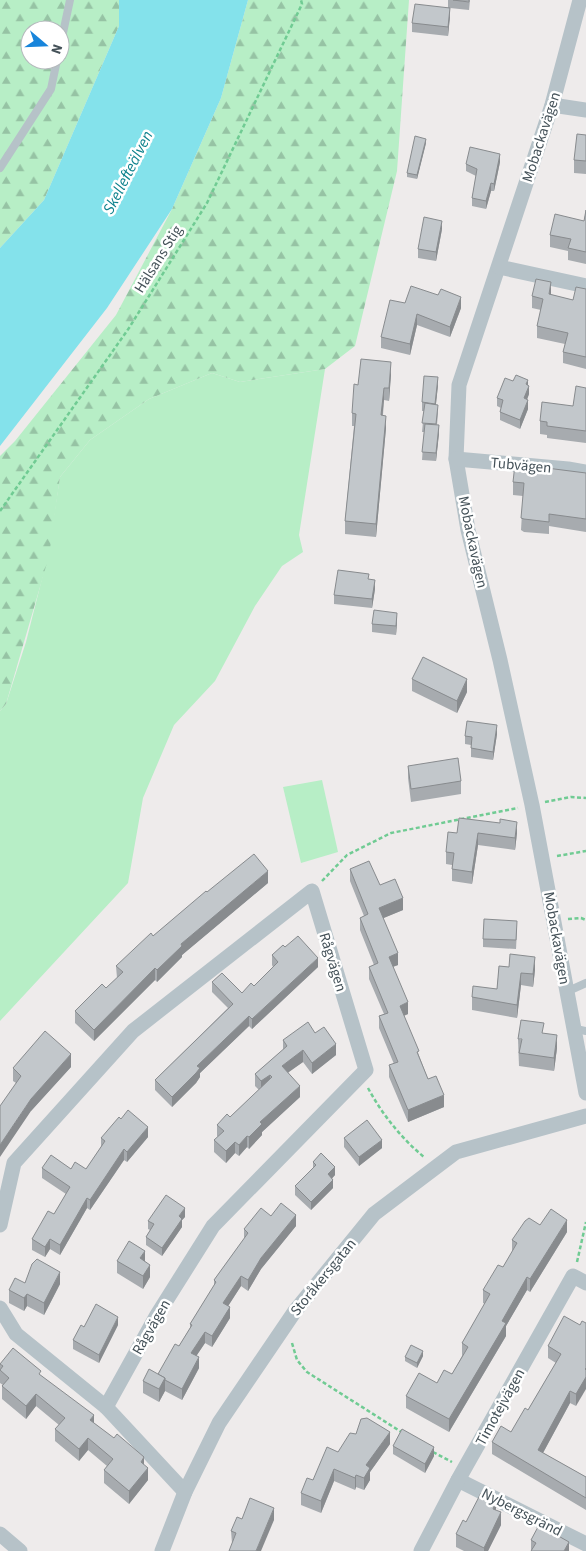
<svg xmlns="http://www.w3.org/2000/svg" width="586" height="1551" viewBox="0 0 586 1551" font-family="'Source Sans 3',sans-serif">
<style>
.green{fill:#b7eec6}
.forest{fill:url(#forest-firs);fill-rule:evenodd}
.water{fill:#84e2eb}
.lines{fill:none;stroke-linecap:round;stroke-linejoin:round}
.path{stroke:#70cb93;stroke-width:2.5;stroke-dasharray:4 2.5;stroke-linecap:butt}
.service{stroke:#b6c2c8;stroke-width:8}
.minor{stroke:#b6c2c8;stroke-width:15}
.wall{fill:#a7abaf}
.shaded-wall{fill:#888b8e}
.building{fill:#c2c7cb;stroke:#888b8e}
.labels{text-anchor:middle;stroke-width:5;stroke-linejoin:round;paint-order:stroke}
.street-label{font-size:15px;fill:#445158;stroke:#fff}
.water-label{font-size:16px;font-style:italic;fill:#0d828d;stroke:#fff}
</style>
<defs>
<pattern id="forest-firs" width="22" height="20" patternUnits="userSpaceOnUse" patternTransform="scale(1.25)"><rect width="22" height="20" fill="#b7eec6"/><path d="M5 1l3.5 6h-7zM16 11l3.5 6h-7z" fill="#96c3a4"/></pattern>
</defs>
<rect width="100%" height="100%" fill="#eeebeb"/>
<!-- green -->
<g class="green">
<path d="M 325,369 L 299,535 L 303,552 L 282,566 L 255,606 L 215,681 L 174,725 L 143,798 L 128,883 L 0,1021 L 0,711 L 6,704 L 26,642 L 48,555 L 60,477 L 90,440 L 149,399 L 212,373 L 240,382 Z"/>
<path d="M 322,780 L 338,852 L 301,863 L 283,787 Z"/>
</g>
<!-- forest -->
<g class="forest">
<path d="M 0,0 L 119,0 L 119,26 L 44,200 L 0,248 ZM 30,30 L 60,30 L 60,60 L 30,60 Z"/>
<path d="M 248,0 L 409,0 L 397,171 L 355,346 L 325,369 L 240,382 L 212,373 L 149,399 L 90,440 L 60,477 L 49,556 L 6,704 L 0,711 L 0,456 L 15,441 L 116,315 L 172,209 L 221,98 Z"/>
</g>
<!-- water -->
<path class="water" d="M 119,0 L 248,0 L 221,98 L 172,209 L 107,308 L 0,446 L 0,248 L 44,200 L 119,26 Z"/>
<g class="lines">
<!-- path -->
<g class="path">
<path d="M 0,511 L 129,328 L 207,203 L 302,4 L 301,0"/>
<path d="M 545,802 L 571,797 L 586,798"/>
<path d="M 557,856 L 586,851"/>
<path d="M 322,881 L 347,855 L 391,833 L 518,808"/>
<path d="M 568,919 L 581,918 L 586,920"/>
<path d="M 368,1088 C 382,1114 401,1138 424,1157"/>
<path d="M 577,1262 L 586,1222"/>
<path d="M 292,1343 L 297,1360 L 307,1372 L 403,1433"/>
<path d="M 433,1452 L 452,1462"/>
</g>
<!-- service -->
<g class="service">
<path d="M 60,47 L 70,0"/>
<path d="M 0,168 L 51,89 L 57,60"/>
<path d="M 566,992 L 586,983"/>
<path d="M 576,1029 L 586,1031"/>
</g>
<!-- minor -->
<g class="minor">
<path d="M 580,0 L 552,105 L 459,385 L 456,459 L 468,530 L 500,660 L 532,805 L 586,1093"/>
<path d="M 552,105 L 586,110"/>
<path d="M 499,267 L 586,286"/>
<path d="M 456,459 L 568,469 L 586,472"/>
<path d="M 0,1225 L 14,1163 L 133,1031 L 312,891 L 366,1070 L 213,1226 L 157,1315 L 106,1407"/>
<path d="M 0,1308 L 16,1334 L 106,1407 L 185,1492"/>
<path d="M 458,1480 L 586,1544"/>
<path d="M 0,1534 L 20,1551"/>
<path d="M 162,1551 L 185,1492 L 219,1423 L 295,1311 L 374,1214 L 456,1152 L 586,1116"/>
<path d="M 421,1551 L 458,1480 L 573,1276 L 586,1283"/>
</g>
</g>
<!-- wall -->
<g class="wall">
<path d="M 448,0 L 470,0 L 469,10 L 450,8 L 450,16 L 448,36 L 412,32 L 412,23 L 448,8 Z"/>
<path d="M 586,135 L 586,174 L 574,173 L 574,160 Z"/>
<path d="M 426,143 L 417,179 L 407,177 L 407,173 Z"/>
<path d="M 500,162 L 494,191 L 491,191 L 486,209 L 472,206 L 472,198 L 476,176 L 466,171 L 466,164 Z"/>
<path d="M 586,210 L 586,264 L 568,260 L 568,251 L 550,247 L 550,235 L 584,221 Z"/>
<path d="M 442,229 L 436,261 L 418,258 L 418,249 Z"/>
<path d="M 586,289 L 586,369 L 563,363 L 563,352 L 565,344 L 537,338 L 537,326 L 541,310 L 532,308 L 532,296 L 551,295 L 573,300 Z"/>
<path d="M 405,303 L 461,308 L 450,337 L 417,325 L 410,355 L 381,348 L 381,337 Z"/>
<path d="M 391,374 L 389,401 L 384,400 L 383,415 L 386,428 L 376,537 L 345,534 L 345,521 L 354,426 L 352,426 L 352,413 L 358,385 Z"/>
<path d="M 513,381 L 528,385 L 529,394 L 527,400 L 528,409 L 520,429 L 500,420 L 500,412 L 501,408 L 497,406 L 497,398 Z"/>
<path d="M 438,385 L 436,404 L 438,413 L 437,425 L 439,433 L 436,461 L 422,460 L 424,432 L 422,432 L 424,411 L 422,411 L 422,402 Z"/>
<path d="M 586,388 L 586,443 L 547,438 L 547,435 L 540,434 L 540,421 L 573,406 Z"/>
<path d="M 586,473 L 586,532 L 549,526 L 549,534 L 524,532 L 521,530 L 523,496 L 513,495 L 513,482 Z"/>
<path d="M 369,580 L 375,589 L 372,608 L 334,604 L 334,595 Z"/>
<path d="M 397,622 L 396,635 L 372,632 L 372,624 Z"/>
<path d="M 412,679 L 467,692 L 457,713 L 412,691 Z"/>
<path d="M 497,734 L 493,760 L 471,757 L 471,745 L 465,744 L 465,736 Z"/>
<path d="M 408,766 L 461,781 L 461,794 L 411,802 L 408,778 Z"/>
<path d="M 457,833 L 517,833 L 515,850 L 478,845 L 472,884 L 452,881 L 452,865 L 446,864 L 446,852 Z"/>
<path d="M 350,869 L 380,885 L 403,910 L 383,918 L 398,965 L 393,967 L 408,1014 L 404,1016 L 428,1079 L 444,1107 L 408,1122 L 389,1077 L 389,1065 L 394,1064 L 379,1028 L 379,1016 L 384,1014 L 369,979 L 369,967 L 374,965 L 360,930 L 360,918 L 364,916 L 350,881 Z"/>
<path d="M 268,883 L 182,955 L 182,957 L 157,982 L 155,980 L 94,1041 L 75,1023 L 75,1011 L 106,988 L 117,978 L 116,966 L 207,892 Z"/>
<path d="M 517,930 L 516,949 L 483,947 L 483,939 Z"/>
<path d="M 285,947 L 318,967 L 252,1029 L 249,1026 L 200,1073 L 200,1077 L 196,1083 L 172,1107 L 155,1090 L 155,1080 L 228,1008 L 212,992 L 212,982 L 242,993 L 254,986 L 273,967 L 272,965 L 272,955 Z"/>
<path d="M 499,966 L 535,970 L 533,987 L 521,985 L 517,1018 L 472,1010 L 472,997 L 497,989 Z"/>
<path d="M 315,1033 L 336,1055 L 312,1074 L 303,1062 L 288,1072 L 300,1097 L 262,1132 L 262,1135 L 249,1149 L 247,1147 L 239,1156 L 235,1153 L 226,1163 L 214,1152 L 214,1140 L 218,1137 L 217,1136 L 217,1125 L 230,1117 L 259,1090 L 255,1086 L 255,1074 L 283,1050 L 283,1040 Z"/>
<path d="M 518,1039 L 557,1048 L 554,1071 L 519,1066 Z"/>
<path d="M 71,1067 L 31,1111 L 16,1083 L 13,1081 L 13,1068 Z"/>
<path d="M 148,1137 L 127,1162 L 124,1160 L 90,1210 L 87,1208 L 60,1255 L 50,1249 L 45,1257 L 32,1250 L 32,1239 L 54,1214 L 66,1194 L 42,1178 L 42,1168 L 86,1169 L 101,1147 L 101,1138 Z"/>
<path d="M 344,1138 L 382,1148 L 359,1166 L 344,1147 Z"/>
<path d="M 313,1162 L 335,1175 L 332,1178 L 333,1188 L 311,1210 L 295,1195 L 295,1186 L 313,1169 Z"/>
<path d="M 271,1216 L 296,1226 L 261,1269 L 248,1291 L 241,1286 L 228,1306 L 230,1318 L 212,1347 L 205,1343 L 196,1356 L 199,1368 L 182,1400 L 165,1391 L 159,1402 L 143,1393 L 143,1381 L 158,1374 L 179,1346 L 190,1328 L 190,1324 L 214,1286 L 214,1280 L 244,1239 L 244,1229 Z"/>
<path d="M 185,1217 L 182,1220 L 182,1227 L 162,1256 L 146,1245 L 146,1237 L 150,1230 L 148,1229 L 148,1221 Z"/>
<path d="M 540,1225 L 567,1232 L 530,1292 L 527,1290 L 506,1326 L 506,1336 L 449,1432 L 406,1408 L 406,1396 L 437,1383 L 452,1374 L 462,1356 L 462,1343 L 485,1304 L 483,1303 L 483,1290 L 503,1267 L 512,1252 L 512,1240 Z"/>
<path d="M 117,1261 L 145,1261 L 150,1277 L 143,1289 L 117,1273 Z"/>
<path d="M 25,1283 L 60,1284 L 44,1315 L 27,1306 L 24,1311 L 9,1303 L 9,1290 Z"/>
<path d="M 118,1325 L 99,1363 L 73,1349 L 73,1340 Z"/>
<path d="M 580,1325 L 576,1406 L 570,1403 L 543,1453 L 586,1477 L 586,1510 L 492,1454 L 492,1442 L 511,1432 L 528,1410 L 556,1363 L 548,1358 L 548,1346 Z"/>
<path d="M 423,1356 L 417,1368 L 405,1361 L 405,1357 Z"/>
<path d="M 0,1364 L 41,1376 L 94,1423 L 144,1465 L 148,1480 L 129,1504 L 104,1483 L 104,1470 L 107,1466 L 88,1450 L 79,1461 L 55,1441 L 55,1429 L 59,1425 L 36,1406 L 26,1419 L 2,1399 L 2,1386 L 3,1385 L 0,1383 Z"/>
<path d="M 390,1444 L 370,1472 L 370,1480 L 364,1490 L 356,1487 L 355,1490 L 334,1481 L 321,1513 L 301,1505 L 301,1493 L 338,1452 Z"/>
<path d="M 393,1446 L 434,1456 L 425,1473 L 393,1454 Z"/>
<path d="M 496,1510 L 501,1525 L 488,1551 L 464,1551 L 456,1547 L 456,1534 Z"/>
<path d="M 242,1519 L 274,1520 L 232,1543 L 231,1531 Z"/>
<path d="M 531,1540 L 569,1542 L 531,1551 Z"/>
</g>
<!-- shaded-wall -->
<g class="shaded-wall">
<path d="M 450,8 L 450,16 L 448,36 L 448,27 Z"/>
<path d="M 426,139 L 426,143 L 417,179 L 417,175 Z"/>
<path d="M 500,154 L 500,162 L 494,191 L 494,184 Z"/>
<path d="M 491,183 L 491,191 L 486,209 L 486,201 Z"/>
<path d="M 442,221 L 442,229 L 436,261 L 436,252 Z"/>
<path d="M 551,282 L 551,294 L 549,306 L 549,294 Z"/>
<path d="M 461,297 L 461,308 L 450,337 L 450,327 Z"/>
<path d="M 417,314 L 417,325 L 410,355 L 410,344 Z"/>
<path d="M 391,362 L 391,374 L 389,401 L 389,388 Z"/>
<path d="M 438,377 L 438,385 L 435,412 L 435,404 Z"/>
<path d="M 528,380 L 528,388 L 529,386 L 529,394 L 524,407 L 524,398 L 526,384 Z"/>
<path d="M 384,388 L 384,400 L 381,428 L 381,415 Z"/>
<path d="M 528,400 L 528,409 L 520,429 L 520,420 Z"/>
<path d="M 386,416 L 386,428 L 376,537 L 376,524 Z"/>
<path d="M 439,425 L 439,433 L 436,461 L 436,453 Z"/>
<path d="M 375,580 L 375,589 L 372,608 L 372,599 Z"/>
<path d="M 397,613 L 397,622 L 396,635 L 396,626 Z"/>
<path d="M 467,679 L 467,692 L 457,713 L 457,701 Z"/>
<path d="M 497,725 L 497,734 L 493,760 L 493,752 Z"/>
<path d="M 517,822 L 517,833 L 515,850 L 515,838 Z"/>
<path d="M 478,833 L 478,845 L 472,884 L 472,872 Z"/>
<path d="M 268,871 L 268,883 L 182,955 L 182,957 L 157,982 L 157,970 L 181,944 Z"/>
<path d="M 403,898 L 403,910 L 379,920 L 379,908 Z"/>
<path d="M 398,953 L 398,965 L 389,968 L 389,957 Z"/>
<path d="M 535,957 L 535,970 L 533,987 L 533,974 Z"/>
<path d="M 318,958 L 318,967 L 252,1029 L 252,1019 Z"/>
<path d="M 155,968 L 155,980 L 94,1041 L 94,1030 Z"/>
<path d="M 521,973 L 521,985 L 517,1018 L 517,1005 Z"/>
<path d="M 408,1002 L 408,1014 L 400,1017 L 400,1006 Z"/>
<path d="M 249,1016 L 249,1026 L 200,1073 L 200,1077 L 196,1083 L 172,1107 L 172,1097 L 197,1066 Z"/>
<path d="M 557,1035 L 557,1048 L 554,1071 L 554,1058 Z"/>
<path d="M 336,1044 L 336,1055 L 312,1074 L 312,1063 Z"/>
<path d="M 303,1050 L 303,1062 L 282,1077 L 282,1066 Z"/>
<path d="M 71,1054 L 71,1067 L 31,1111 L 0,1157 L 0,1145 L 31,1099 Z"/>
<path d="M 270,1075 L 270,1086 L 261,1092 L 261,1081 Z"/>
<path d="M 300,1086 L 300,1097 L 262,1132 L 262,1135 L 249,1149 L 249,1137 L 260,1122 Z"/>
<path d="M 444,1095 L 444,1107 L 408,1122 L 408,1110 Z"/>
<path d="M 148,1127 L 148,1137 L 127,1162 L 127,1152 Z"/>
<path d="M 247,1136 L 247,1147 L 239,1156 L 239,1145 Z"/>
<path d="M 382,1140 L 382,1148 L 359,1166 L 359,1157 Z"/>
<path d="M 235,1142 L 235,1153 L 226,1163 L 226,1151 Z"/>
<path d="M 124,1149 L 124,1160 L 90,1210 L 90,1200 Z"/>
<path d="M 335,1167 L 335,1175 L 328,1183 L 328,1174 Z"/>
<path d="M 333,1180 L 333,1188 L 311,1210 L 311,1202 Z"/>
<path d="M 87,1198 L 87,1208 L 60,1255 L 60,1245 Z"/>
<path d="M 185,1208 L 185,1217 L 182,1220 L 182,1227 L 162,1256 L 162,1248 L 179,1216 Z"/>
<path d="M 296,1215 L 296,1226 L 261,1269 L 248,1291 L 248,1280 L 261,1258 Z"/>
<path d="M 567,1220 L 567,1232 L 530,1292 L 530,1279 Z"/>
<path d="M 50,1239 L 50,1249 L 45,1257 L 45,1247 Z"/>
<path d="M 145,1251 L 145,1263 L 140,1258 Z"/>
<path d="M 150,1265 L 150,1277 L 143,1289 L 143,1276 Z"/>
<path d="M 60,1272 L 60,1284 L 44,1315 L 44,1303 Z"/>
<path d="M 241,1276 L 241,1286 L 223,1314 L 223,1303 Z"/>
<path d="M 527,1277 L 527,1290 L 506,1326 L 506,1336 L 449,1432 L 449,1419 L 502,1321 Z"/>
<path d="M 27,1294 L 27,1306 L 24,1311 L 24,1298 Z"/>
<path d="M 230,1307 L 230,1318 L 212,1347 L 212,1336 Z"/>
<path d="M 118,1317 L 118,1325 L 99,1363 L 99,1355 Z"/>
<path d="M 205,1332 L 205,1343 L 191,1364 L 191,1353 Z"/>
<path d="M 423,1351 L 423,1356 L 417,1368 L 417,1363 Z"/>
<path d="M 199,1357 L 199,1368 L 182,1400 L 182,1389 Z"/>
<path d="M 586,1368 L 586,1389 L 576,1406 L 576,1394 Z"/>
<path d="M 165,1378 L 165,1391 L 159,1402 L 159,1389 Z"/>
<path d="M 570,1391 L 570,1403 L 538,1462 L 538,1450 Z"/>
<path d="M 36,1394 L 36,1406 L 26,1419 L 26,1406 Z"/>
<path d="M 94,1415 L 94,1428 L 90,1420 Z"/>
<path d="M 390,1432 L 390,1444 L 370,1472 L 370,1480 L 364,1490 L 364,1478 L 366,1465 Z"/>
<path d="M 88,1438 L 88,1450 L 79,1461 L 79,1449 Z"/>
<path d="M 434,1447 L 434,1456 L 425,1473 L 425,1464 Z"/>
<path d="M 144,1457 L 144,1469 L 141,1462 Z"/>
<path d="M 148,1468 L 148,1480 L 129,1504 L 129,1491 Z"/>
<path d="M 334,1469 L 334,1481 L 321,1513 L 321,1501 Z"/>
<path d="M 356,1475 L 356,1487 L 355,1490 L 355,1478 Z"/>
<path d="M 496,1501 L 496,1513 L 493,1509 Z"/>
<path d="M 274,1508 L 274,1520 L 261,1551 L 256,1551 Z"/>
<path d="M 501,1512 L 501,1525 L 488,1551 L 484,1551 L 484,1548 Z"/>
<path d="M 569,1542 L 569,1551 L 564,1551 Z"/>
</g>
<!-- building -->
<g class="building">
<path d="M 453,0 L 469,0 L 469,2 Z"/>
<path d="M 415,4 L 450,8 L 448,27 L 412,23 Z"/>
<path d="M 577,134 L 586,135 L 586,161 L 574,160 Z"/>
<path d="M 415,136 L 426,139 L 417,175 L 407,173 Z"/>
<path d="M 470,147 L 500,154 L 494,184 L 491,183 L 486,201 L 472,198 L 477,169 L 466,164 Z"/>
<path d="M 586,210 L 586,252 L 568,248 L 571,239 L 550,235 L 555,214 L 584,221 Z"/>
<path d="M 424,217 L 442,221 L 436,252 L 418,249 Z"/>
<path d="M 536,279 L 551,282 L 549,294 L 573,300 L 576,287 L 586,289 L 586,357 L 563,352 L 568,333 L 537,326 L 543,299 L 532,296 Z"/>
<path d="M 411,286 L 438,295 L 441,289 L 461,297 L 450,327 L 417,314 L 410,344 L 381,337 L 390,300 L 405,303 Z"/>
<path d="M 361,359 L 391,362 L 389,388 L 384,388 L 381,415 L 386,416 L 376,524 L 345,521 L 356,414 L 352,413 L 354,384 L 358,385 Z"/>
<path d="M 516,375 L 528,380 L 526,384 L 529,386 L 524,398 L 528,400 L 520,420 L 500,412 L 503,400 L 497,398 L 505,378 L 513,381 Z"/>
<path d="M 424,376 L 438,377 L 435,404 L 422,402 Z"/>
<path d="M 576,386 L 586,388 L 586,431 L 547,426 L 547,422 L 540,421 L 542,402 L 573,406 Z"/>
<path d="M 425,403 L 438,405 L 436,424 L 422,423 Z"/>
<path d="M 425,424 L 439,425 L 436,453 L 422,452 Z"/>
<path d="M 515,464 L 586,473 L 586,519 L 549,514 L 549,522 L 524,519 L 521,518 L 524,483 L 513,482 Z"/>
<path d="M 338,570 L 369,574 L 368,579 L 375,580 L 372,599 L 334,595 Z"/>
<path d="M 374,610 L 397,613 L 396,626 L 372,624 Z"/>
<path d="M 423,657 L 467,679 L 457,701 L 412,679 Z"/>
<path d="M 467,721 L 497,725 L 493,752 L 471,748 L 472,737 L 465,736 Z"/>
<path d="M 458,758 L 461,781 L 411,789 L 408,766 Z"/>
<path d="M 459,818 L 500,823 L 500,819 L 517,822 L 515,838 L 478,833 L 472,872 L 452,869 L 454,853 L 446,852 L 448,832 L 457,833 Z"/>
<path d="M 254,854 L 268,871 L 181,944 L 182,946 L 157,970 L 155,968 L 94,1030 L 75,1011 L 102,984 L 106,988 L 123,972 L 116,966 L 151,933 L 153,936 L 206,891 L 207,892 Z"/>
<path d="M 369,861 L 380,885 L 395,879 L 403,898 L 379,908 L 398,953 L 389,957 L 408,1002 L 400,1006 L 419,1051 L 417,1052 L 428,1079 L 436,1076 L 444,1095 L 408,1110 L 389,1065 L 398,1062 L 379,1016 L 388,1013 L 369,967 L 378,963 L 360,918 L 368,914 L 350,869 Z"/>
<path d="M 484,919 L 517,921 L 516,940 L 483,939 Z"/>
<path d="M 298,936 L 318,958 L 252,1019 L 249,1016 L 197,1066 L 200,1068 L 196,1073 L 172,1097 L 155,1080 L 233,1004 L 212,982 L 222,973 L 242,993 L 251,983 L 254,986 L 278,962 L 272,955 L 283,945 L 285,947 Z"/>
<path d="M 510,954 L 535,957 L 533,974 L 521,973 L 517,1005 L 472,997 L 473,986 L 497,989 L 499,966 L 509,967 Z"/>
<path d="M 521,1020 L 544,1023 L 542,1033 L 557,1035 L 554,1058 L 519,1053 L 522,1039 L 518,1039 Z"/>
<path d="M 308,1022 L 315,1033 L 324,1027 L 336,1044 L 312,1063 L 303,1050 L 282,1066 L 300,1086 L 260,1122 L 262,1124 L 249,1137 L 247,1136 L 239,1145 L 235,1142 L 226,1151 L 214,1140 L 224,1131 L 217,1125 L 227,1114 L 230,1117 L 272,1077 L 270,1075 L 261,1081 L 255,1074 L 287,1046 L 283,1040 Z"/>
<path d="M 45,1031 L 71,1054 L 31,1099 L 0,1145 L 0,1106 L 21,1076 L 13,1068 Z"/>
<path d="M 128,1110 L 148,1127 L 127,1152 L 124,1149 L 90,1200 L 87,1198 L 60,1245 L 50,1239 L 45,1247 L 32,1239 L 48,1211 L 54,1214 L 70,1187 L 42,1168 L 51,1155 L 71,1169 L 75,1162 L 86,1169 L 105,1141 L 101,1138 L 119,1117 L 121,1119 Z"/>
<path d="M 367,1120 L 382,1140 L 359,1157 L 344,1138 Z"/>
<path d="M 321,1153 L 335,1167 L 328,1174 L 333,1180 L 311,1202 L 295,1186 L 316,1165 L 313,1162 Z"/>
<path d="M 166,1195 L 185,1208 L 179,1216 L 182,1219 L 162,1248 L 146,1237 L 154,1224 L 148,1221 Z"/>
<path d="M 281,1203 L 296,1215 L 261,1258 L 248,1280 L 241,1276 L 223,1303 L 230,1307 L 212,1336 L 205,1332 L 191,1353 L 199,1357 L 182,1389 L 165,1380 L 165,1378 L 158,1374 L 175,1344 L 179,1346 L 192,1325 L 190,1324 L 216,1282 L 214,1280 L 248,1233 L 244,1229 L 261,1208 L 271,1216 Z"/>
<path d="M 551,1209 L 567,1220 L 530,1279 L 527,1277 L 502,1321 L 506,1323 L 449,1419 L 406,1396 L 419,1373 L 437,1383 L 444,1370 L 452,1374 L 468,1347 L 462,1343 L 490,1294 L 483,1290 L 498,1265 L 503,1267 L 517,1243 L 512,1240 L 525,1221 L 529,1218 L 540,1225 Z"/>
<path d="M 129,1241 L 145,1251 L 140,1258 L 150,1265 L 143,1276 L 117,1261 Z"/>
<path d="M 37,1259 L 60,1272 L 44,1303 L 27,1294 L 24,1298 L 9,1290 L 15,1278 L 25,1283 L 32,1264 Z"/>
<path d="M 96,1304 L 118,1317 L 99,1355 L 73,1340 L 81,1325 L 84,1327 Z"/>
<path d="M 564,1316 L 580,1325 L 582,1321 L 586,1323 L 586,1368 L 585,1369 L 586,1370 L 586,1377 L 576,1394 L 570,1391 L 538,1450 L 586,1477 L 586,1498 L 492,1442 L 501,1426 L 511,1432 L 525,1408 L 528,1410 L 561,1354 L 548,1346 Z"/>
<path d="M 411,1345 L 423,1351 L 417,1363 L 405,1357 Z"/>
<path d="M 13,1348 L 41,1371 L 39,1374 L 94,1415 L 90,1420 L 114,1438 L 117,1434 L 144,1457 L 141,1462 L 148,1468 L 129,1491 L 104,1470 L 113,1459 L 88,1438 L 79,1449 L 55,1429 L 65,1418 L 36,1394 L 26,1406 L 2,1386 L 9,1378 L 0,1370 L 3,1366 L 0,1364 Z"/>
<path d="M 149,1369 L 165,1378 L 159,1389 L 143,1381 Z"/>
<path d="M 367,1418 L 390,1432 L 366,1465 L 370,1468 L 364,1478 L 356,1475 L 355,1478 L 334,1469 L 321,1501 L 301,1493 L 307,1478 L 313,1480 L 327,1447 L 338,1452 L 350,1433 L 356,1434 L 361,1419 Z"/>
<path d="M 402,1429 L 434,1447 L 425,1464 L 393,1446 Z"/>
<path d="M 481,1493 L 496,1501 L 493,1509 L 501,1512 L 484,1548 L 456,1534 L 463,1520 L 466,1522 Z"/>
<path d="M 250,1498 L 274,1508 L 256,1551 L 229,1551 L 236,1533 L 231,1531 L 237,1517 L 242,1519 Z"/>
<path d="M 539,1525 L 569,1542 L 564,1551 L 531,1551 L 536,1543 L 531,1540 Z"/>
</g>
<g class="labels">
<!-- street labels -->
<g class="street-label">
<text transform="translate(541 137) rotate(-72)" y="5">Mobackavägen</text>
<text transform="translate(158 259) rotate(-58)" y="5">Hälsans Stig</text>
<text transform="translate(521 465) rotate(5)" y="5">Tubvägen</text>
<text transform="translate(473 542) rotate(78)" y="5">Mobackavägen</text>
<text transform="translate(557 938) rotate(80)" y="5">Mobackavägen</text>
<text transform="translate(333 962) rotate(73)" y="5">Rågvägen</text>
<text transform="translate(323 1277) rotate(-51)" y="5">Storåkersgatan</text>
<text transform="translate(151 1327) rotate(-60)" y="5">Rågvägen</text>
<text transform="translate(500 1407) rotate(-61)" y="5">Timotejvägen</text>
<text transform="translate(522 1512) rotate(27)" y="5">Nybergsgränd</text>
</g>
<!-- water labels -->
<g class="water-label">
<text transform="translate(127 172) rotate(-63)" y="6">Skellefteälven</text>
</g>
</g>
<!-- north arrow -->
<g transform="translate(45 45) rotate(109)"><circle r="24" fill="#ffffff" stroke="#b4b9bc"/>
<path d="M0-4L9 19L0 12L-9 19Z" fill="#1885db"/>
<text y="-8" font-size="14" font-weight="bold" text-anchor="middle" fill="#445158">N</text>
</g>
</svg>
